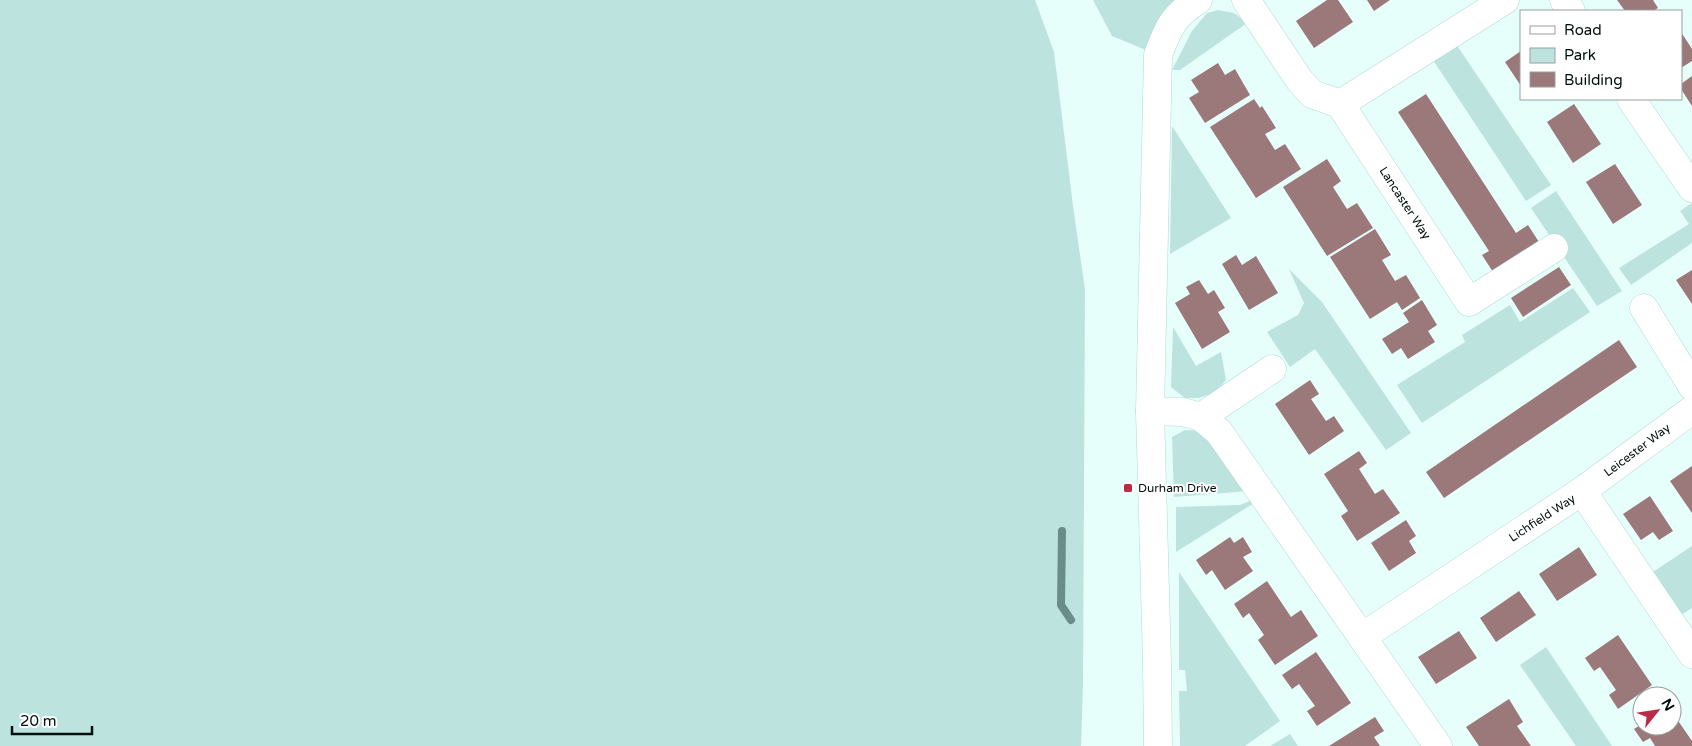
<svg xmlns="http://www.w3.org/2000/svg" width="1692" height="746" viewBox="0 0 1692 746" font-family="'Varela Round',sans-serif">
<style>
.green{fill:#bce3de}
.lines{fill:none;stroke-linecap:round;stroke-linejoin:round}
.stream{stroke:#6b8d89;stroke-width:8}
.building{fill:#9b787a}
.minor-casing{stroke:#b1dad5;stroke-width:29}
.minor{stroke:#fff;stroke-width:28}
.poi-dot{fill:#bc2b46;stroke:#fff;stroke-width:2}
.labels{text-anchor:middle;stroke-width:4;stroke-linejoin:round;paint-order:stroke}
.street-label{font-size:12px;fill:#020e0d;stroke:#fff}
.poi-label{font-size:12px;fill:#020e0d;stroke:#fff;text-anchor:start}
</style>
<rect width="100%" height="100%" fill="#e6fffb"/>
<!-- green -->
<g class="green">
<path d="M 0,0 L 1035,0 L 1054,52 L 1073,206 L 1085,290 L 1083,683 L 1081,746 L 0,746 Z"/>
<path d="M 1093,0 L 1198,0 L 1158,55 L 1112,36 Z"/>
<path d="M 1218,10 L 1234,13 L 1247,23 L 1180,70 L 1172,70 L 1192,31 L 1207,13 Z"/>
<path d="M 1456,44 L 1551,185 L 1526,201 L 1433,60 Z"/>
<path d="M 1172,126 L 1231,218 L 1170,254 Z"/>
<path d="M 1556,191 L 1622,291 L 1597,306 L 1531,208 Z"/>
<path d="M 1692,203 L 1692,243 L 1631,285 L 1619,268 L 1689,224 L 1680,211 Z"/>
<path d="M 1289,269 L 1322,302 L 1411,433 L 1386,450 L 1315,349 L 1290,367 L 1267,332 L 1298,315 L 1304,303 Z"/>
<path d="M 1573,288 L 1590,312 L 1422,423 L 1397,385 L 1465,342 L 1462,335 L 1510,305 L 1520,322 Z"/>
<path d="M 1173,327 L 1196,366 L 1221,352 L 1226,380 L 1216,392 L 1199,398 L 1185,398 L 1171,387 Z"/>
<path d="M 1185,430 L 1201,431 L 1249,491 L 1174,497 L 1172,437 Z"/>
<path d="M 1252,500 L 1254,503 L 1176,552 L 1176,507 L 1240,505 Z"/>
<path d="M 1692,546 L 1692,608 L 1678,617 L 1650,574 Z"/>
<path d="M 1179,572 L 1280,721 L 1245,746 L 1180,746 L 1179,691 L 1187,691 L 1185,670 L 1179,670 Z"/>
<path d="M 1546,647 L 1612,746 L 1576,746 L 1520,665 Z"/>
<path d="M 1290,734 L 1298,746 L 1270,746 Z"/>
</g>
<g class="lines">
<!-- stream -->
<path class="stream" d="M 1062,531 L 1061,605 L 1071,620"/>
</g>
<!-- building -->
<g class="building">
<path d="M 1327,0 L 1338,0 L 1353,22 L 1314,48 L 1296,21 Z"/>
<path d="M 1367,0 L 1390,0 L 1374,11 Z"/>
<path d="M 1617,0 L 1653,0 L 1658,8 L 1653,11 L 1625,11 Z"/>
<path d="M 1681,32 L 1692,49 L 1692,61 L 1681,68 Z"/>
<path d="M 1521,51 L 1521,86 L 1505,62 Z"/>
<path d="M 1218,63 L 1225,75 L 1235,69 L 1250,95 L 1205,123 L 1189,98 L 1199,92 L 1191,80 Z"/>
<path d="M 1692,76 L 1692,106 L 1681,89 L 1681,84 Z"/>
<path d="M 1426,94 L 1516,233 L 1528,225 L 1539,242 L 1493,272 L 1482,255 L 1489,251 L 1398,112 Z"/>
<path d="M 1254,99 L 1260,108 L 1262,106 L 1276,128 L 1265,134 L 1275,150 L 1285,144 L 1301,169 L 1256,198 L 1210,127 Z"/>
<path d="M 1574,104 L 1601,144 L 1573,163 L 1547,122 Z"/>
<path d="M 1327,159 L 1341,181 L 1333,187 L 1347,209 L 1357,203 L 1373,228 L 1327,256 L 1283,187 Z"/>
<path d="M 1615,164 L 1642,205 L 1613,224 L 1586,182 Z"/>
<path d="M 1375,229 L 1391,255 L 1382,260 L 1395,281 L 1406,275 L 1420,298 L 1402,310 L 1397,302 L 1370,319 L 1330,257 Z"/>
<path d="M 1236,255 L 1242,265 L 1256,256 L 1278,293 L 1249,310 L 1222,264 Z"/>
<path d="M 1559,267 L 1571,285 L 1523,317 L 1511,298 Z"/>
<path d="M 1692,270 L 1692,304 L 1676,280 Z"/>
<path d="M 1199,280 L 1208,294 L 1214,290 L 1225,308 L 1218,312 L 1230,332 L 1202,349 L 1175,303 L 1190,294 L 1186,287 Z"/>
<path d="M 1422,300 L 1437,325 L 1428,331 L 1435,342 L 1408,359 L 1401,348 L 1392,354 L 1382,339 L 1409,322 L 1403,313 Z"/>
<path d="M 1619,340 L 1637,367 L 1444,498 L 1426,472 Z"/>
<path d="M 1310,380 L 1319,394 L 1311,399 L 1326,421 L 1334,416 L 1344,431 L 1309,455 L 1275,404 Z"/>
<path d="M 1359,451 L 1367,463 L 1359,469 L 1375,494 L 1383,489 L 1400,513 L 1357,541 L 1341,516 L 1348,511 L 1324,474 Z"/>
<path d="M 1692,466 L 1692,513 L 1670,481 Z"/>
<path d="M 1650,496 L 1673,531 L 1659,540 L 1653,532 L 1641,540 L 1623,514 Z"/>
<path d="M 1406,520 L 1416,536 L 1409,541 L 1416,553 L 1389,571 L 1371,543 Z"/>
<path d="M 1230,537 L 1234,543 L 1243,537 L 1252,552 L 1243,557 L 1253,571 L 1225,590 L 1212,570 L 1206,575 L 1196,560 Z"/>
<path d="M 1579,547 L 1597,575 L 1557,601 L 1539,574 Z"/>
<path d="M 1267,581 L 1291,617 L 1301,610 L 1318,636 L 1275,665 L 1258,640 L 1264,635 L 1249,613 L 1243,618 L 1234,604 Z"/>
<path d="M 1519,591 L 1536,615 L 1496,642 L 1480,618 Z"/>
<path d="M 1459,631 L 1477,658 L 1436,684 L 1418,657 Z"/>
<path d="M 1618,635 L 1652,685 L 1618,709 L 1609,695 L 1616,690 L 1600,667 L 1594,671 L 1585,658 Z"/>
<path d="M 1316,652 L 1351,703 L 1317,726 L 1307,711 L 1315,706 L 1299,684 L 1292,689 L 1282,675 Z"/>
<path d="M 1509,699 L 1523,722 L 1517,726 L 1531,746 L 1479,746 L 1466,727 Z"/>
<path d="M 1672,712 L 1692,741 L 1692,746 L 1655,746 L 1650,738 L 1643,742 L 1634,729 L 1642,724 L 1642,726 L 1672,726 Z"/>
<path d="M 1375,717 L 1384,731 L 1374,737 L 1380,746 L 1329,746 Z"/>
</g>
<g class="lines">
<!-- minor casing -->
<g class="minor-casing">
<g id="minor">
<path d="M 1246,0 L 1300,81 L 1312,94 L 1340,104 L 1469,302 L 1554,248"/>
<path d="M 1564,0 L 1571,11"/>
<path d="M 1631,99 L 1692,188"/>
<path d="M 1340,104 L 1505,0"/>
<path d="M 1644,308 L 1692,386"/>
<path d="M 1150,411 L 1183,412 L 1201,417 L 1219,432 L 1438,746"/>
<path d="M 1201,417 L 1272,369"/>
<path d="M 1582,491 L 1692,410"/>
<path d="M 1362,637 L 1582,491 L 1692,654"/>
<path d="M 1158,746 L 1157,662 L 1150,411 L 1158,55 C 1168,28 1173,16 1198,0"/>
</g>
</g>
<!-- minor -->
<use href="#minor" class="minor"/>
</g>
<!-- markers -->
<rect class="poi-dot" x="1123" y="483" width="10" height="10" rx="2.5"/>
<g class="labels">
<!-- street labels -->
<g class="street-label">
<text transform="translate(1405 203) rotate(57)" y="4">Lancaster Way</text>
<text transform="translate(1637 450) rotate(-37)" y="4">Leicester Way</text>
<text transform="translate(1542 518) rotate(-33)" y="4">Lichfield Way</text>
</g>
<!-- poi labels -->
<g class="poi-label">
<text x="1138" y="492">Durham Drive</text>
</g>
</g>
<!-- legend -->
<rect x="1520" y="10" width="162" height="90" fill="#ffffff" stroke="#9a9f9e"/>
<rect x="1530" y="26" width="25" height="8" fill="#ffffff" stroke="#9a9f9e"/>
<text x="1564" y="35" font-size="15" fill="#020e0d">Road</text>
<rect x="1530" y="48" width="25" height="15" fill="#bce3de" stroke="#9a9f9e"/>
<text x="1564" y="60" font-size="15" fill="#020e0d">Park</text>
<rect x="1530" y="72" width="25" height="15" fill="#9b787a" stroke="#9a9f9e"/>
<text x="1564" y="85" font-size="15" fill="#020e0d">Building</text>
<!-- north arrow -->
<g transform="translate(1657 711) rotate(60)"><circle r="24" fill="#ffffff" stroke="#9a9f9e"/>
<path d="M0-4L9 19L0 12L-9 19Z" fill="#bc2b46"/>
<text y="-8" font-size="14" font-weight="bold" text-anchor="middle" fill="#020e0d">N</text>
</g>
<!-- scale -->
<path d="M12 726v8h80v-8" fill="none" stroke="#020e0d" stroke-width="2.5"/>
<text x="20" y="726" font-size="15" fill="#020e0d" stroke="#ffffff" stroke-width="4" paint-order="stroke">20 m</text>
</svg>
